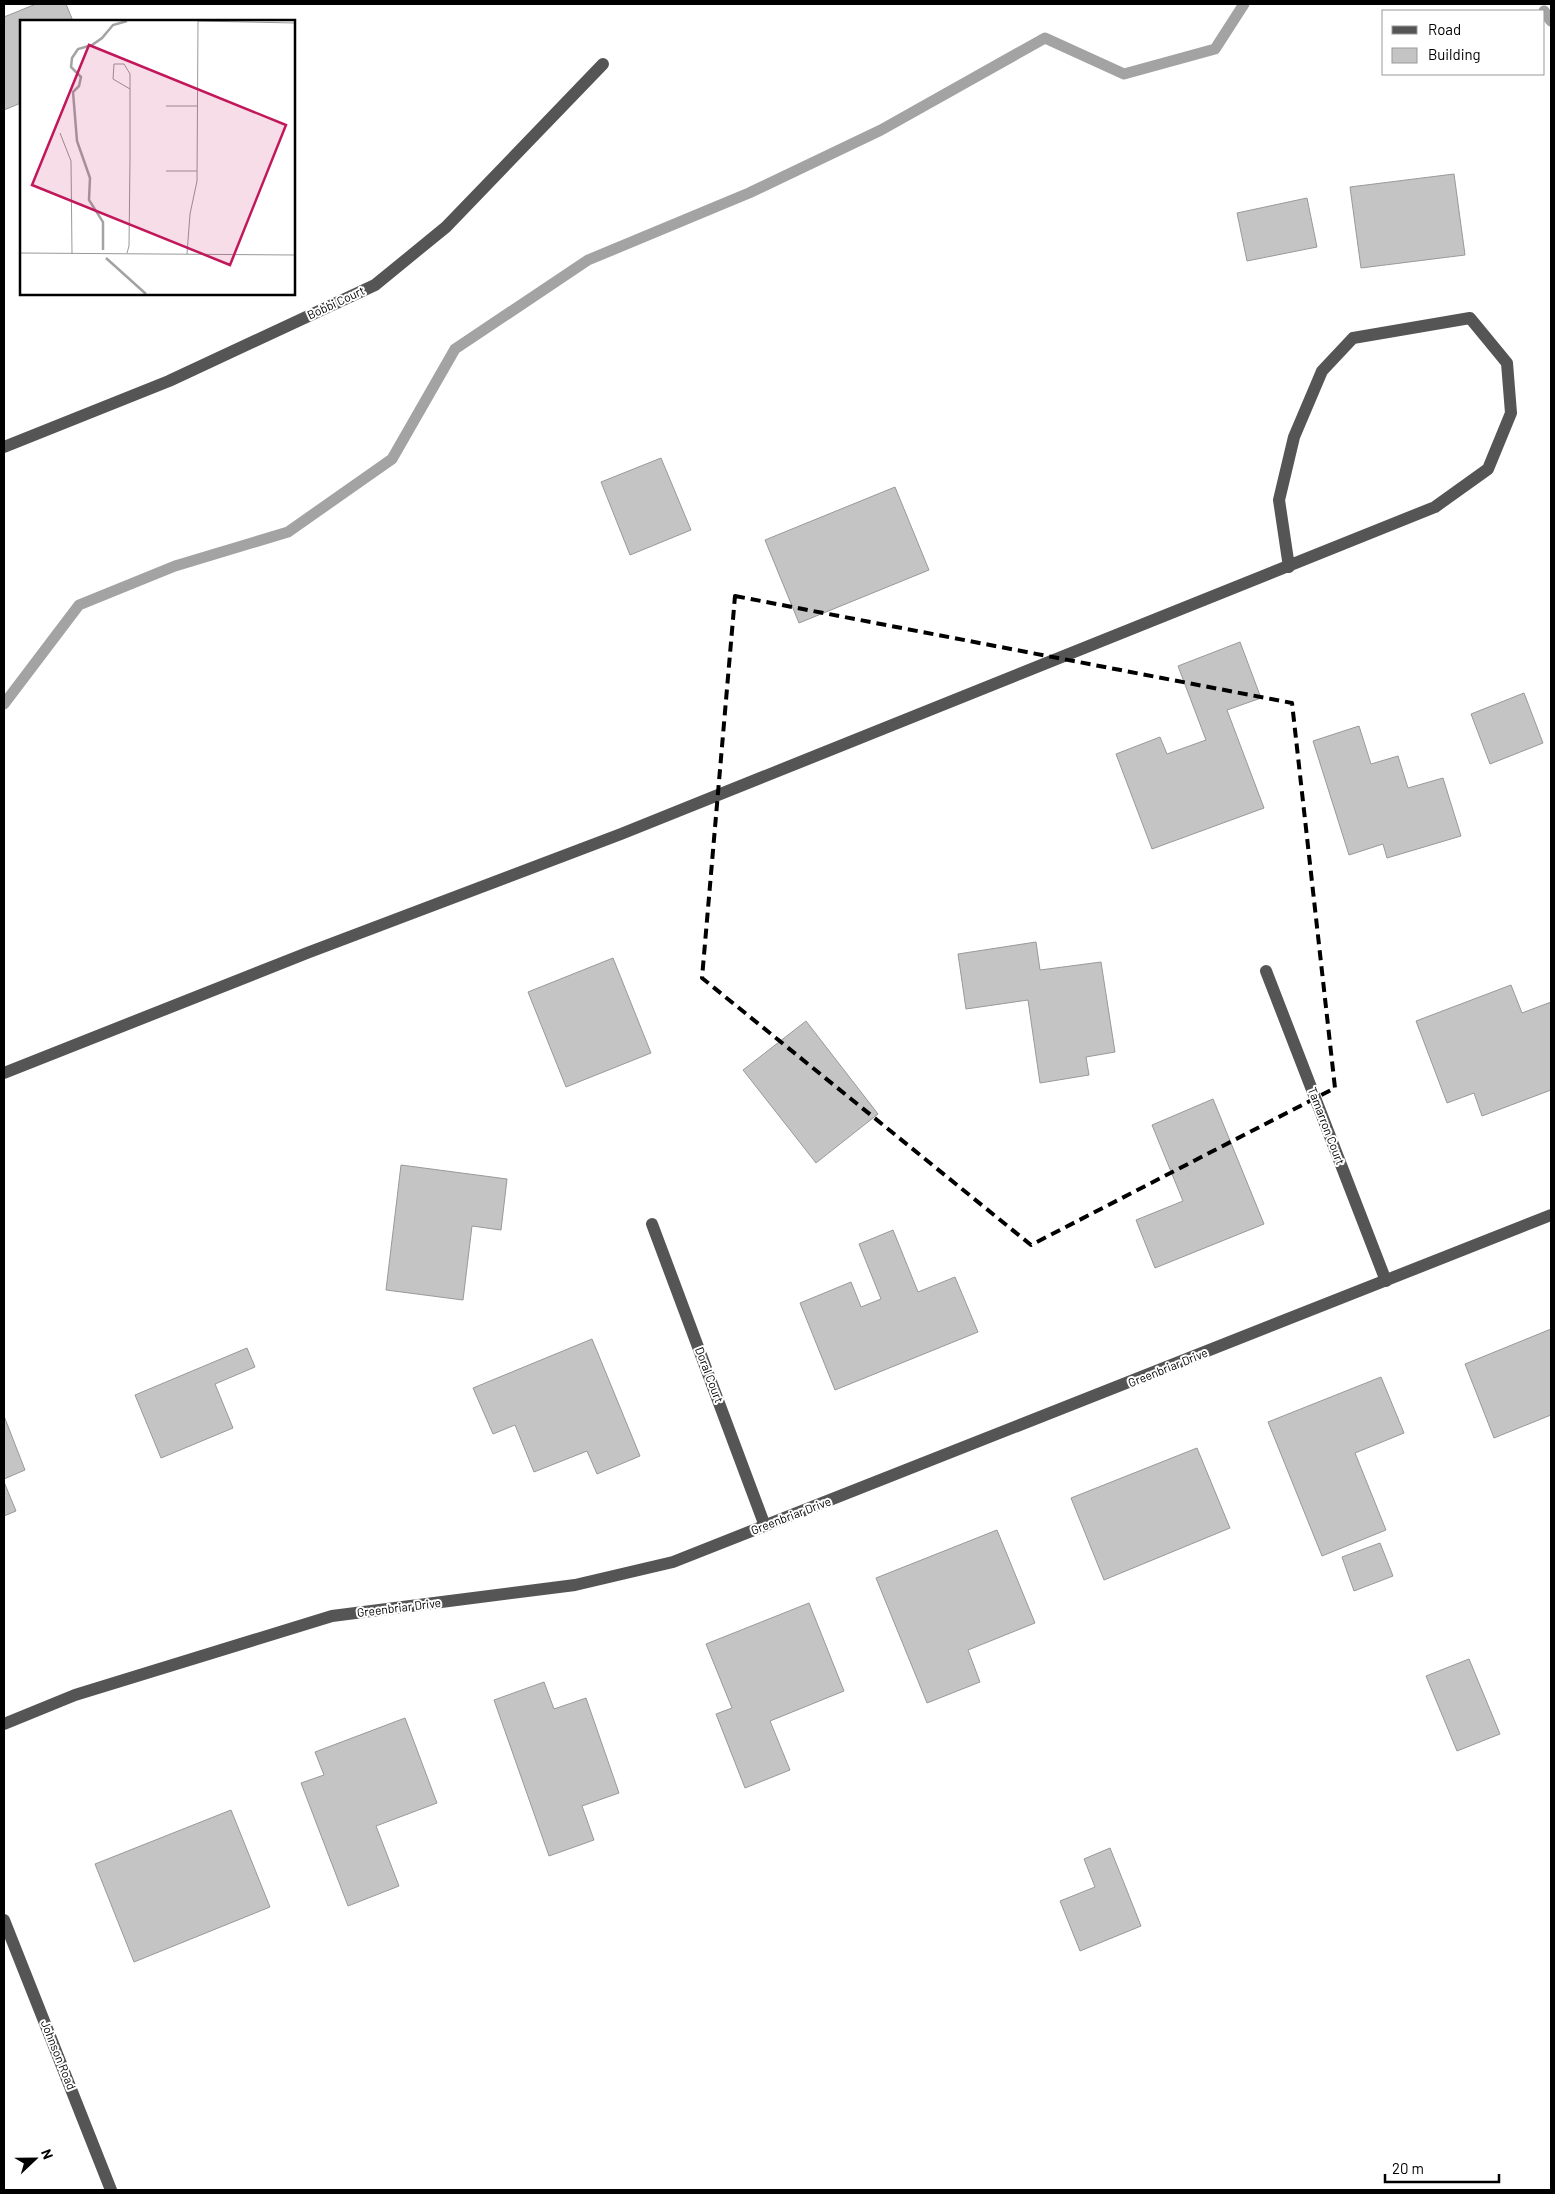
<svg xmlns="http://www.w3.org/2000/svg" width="1555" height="2194" viewBox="0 0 1555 2194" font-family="Barlow,sans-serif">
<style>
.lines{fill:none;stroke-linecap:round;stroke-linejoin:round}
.stream{stroke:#a3a3a3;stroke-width:11}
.building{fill:#c4c4c4;stroke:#999}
.minor{stroke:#555;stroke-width:12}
.marked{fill:none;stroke:#000;stroke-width:4;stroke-dasharray:10 6;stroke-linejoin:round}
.labels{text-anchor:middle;stroke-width:4;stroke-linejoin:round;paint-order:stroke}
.street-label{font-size:12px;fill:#000;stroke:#fff}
.inset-river{fill:none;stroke:#a3a3a3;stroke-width:2.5}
.inset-road{fill:none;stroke:#999;stroke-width:1}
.view{fill:#c2185b;fill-opacity:0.15;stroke:#c2185b;stroke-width:2.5}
.inset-edge{fill:none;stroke:#000;stroke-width:2.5}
</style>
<rect width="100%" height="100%" fill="#fff"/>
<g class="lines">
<!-- stream -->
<g class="stream">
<path d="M 1544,11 L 1551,21"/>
<path d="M 4,704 L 79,605 L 175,566 L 288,532 L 392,459 L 455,349 L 588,260 L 749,193 L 881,130 L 1045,38 L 1124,74 L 1215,49 L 1244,4"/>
</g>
</g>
<!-- building -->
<g class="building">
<path d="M 36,4 L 66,4 L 73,21 L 21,21 L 21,103 L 4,110 L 4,17 Z"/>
<path d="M 1454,174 L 1465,255 L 1361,268 L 1350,187 Z"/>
<path d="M 1307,198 L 1317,247 L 1247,261 L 1237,213 Z"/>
<path d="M 661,458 L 691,530 L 630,555 L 601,482 Z"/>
<path d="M 895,487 L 929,570 L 799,623 L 765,540 Z"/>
<path d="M 1240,642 L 1261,698 L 1227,710 L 1264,808 L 1152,849 L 1116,754 L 1160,737 L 1167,754 L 1206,740 L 1178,666 Z"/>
<path d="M 1524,693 L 1543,743 L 1490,764 L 1471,714 Z"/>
<path d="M 1359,726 L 1371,764 L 1398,756 L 1408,788 L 1443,778 L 1461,836 L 1387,858 L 1383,844 L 1349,855 L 1313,741 Z"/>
<path d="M 1036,942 L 1040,970 L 1101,962 L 1115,1052 L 1086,1057 L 1089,1075 L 1040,1083 L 1028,1000 L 966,1009 L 958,954 Z"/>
<path d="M 613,958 L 651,1053 L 566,1087 L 528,992 Z"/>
<path d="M 1511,985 L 1522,1013 L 1551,1002 L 1551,1090 L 1482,1116 L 1474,1093 L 1447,1103 L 1416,1021 Z"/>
<path d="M 806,1021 L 878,1114 L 816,1163 L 743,1070 Z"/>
<path d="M 1213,1099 L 1264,1224 L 1155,1268 L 1136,1220 L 1183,1201 L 1152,1125 Z"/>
<path d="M 401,1165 L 507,1179 L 501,1230 L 472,1226 L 463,1300 L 386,1290 Z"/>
<path d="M 893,1230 L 918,1292 L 955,1277 L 978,1332 L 835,1390 L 800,1303 L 851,1282 L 861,1307 L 881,1299 L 859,1244 Z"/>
<path d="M 1551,1329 L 1551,1415 L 1494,1438 L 1465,1364 Z"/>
<path d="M 592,1339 L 640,1456 L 597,1474 L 587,1451 L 534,1472 L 515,1425 L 493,1434 L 473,1388 Z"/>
<path d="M 247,1348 L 255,1367 L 215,1384 L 233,1428 L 161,1458 L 135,1395 Z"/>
<path d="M 1381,1377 L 1404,1433 L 1355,1453 L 1386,1530 L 1322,1556 L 1268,1422 Z"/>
<path d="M 4,1416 L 25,1470 L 4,1479 Z"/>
<path d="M 1197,1448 L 1230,1528 L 1104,1580 L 1071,1498 Z"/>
<path d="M 4,1482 L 16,1511 L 4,1516 Z"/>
<path d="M 997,1530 L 1035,1623 L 968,1650 L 980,1682 L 927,1703 L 876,1578 Z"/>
<path d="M 1380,1543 L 1393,1576 L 1354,1591 L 1342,1557 Z"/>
<path d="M 809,1603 L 844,1691 L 770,1721 L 790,1770 L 745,1788 L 716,1714 L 732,1708 L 706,1644 Z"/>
<path d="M 1469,1659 L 1500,1734 L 1457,1751 L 1426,1676 Z"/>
<path d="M 544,1682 L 554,1709 L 586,1698 L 619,1793 L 582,1806 L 594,1840 L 549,1856 L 494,1700 Z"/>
<path d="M 405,1718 L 437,1803 L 376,1826 L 399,1886 L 348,1906 L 301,1783 L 324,1775 L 315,1752 Z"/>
<path d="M 231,1810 L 270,1907 L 134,1962 L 95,1864 Z"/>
<path d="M 1110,1848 L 1141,1926 L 1080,1951 L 1060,1901 L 1095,1887 L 1084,1859 Z"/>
</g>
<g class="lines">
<!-- minor -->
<g class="minor">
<path d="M 4,447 L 169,381 L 375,285 L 446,227 L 603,64"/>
<path d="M 1266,971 L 1386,1281"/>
<path d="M 4,1073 L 307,953 L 621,834 L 1435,507 L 1488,469 L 1511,413 L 1507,363 L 1470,318 L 1353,338 L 1322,371 L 1294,437 L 1279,500 L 1289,567"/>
<path d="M 652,1224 L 765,1526"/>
<path d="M 4,1724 L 75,1695 L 332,1616 L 575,1585 L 673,1562 L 1551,1215"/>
<path d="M 4,1920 L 111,2190"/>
</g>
</g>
<!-- marked area -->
<path class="marked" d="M 735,596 L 1292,703 L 1335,1088 L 1031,1245 L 702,978 Z"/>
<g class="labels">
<!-- street labels -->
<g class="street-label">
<text transform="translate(336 303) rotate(-25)" y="4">Bobbi Court</text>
<text transform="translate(1326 1126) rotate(69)" y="4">Tamarron Court</text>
<text transform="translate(1168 1368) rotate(-22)" y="4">Greenbriar Drive</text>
<text transform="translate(709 1375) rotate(69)" y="4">Doral Court</text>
<text transform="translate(791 1516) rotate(-21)" y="4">Greenbriar Drive</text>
<text transform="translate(399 1608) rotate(-7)" y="4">Greenbriar Drive</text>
<text transform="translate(58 2055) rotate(68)" y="4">Johnson Road</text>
</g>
</g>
<!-- overview -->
<g transform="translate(20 20)">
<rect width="275" height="275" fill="#fff"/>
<path class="inset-river" d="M 83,230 L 83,202 L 69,180 L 70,158 L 57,121 L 53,72 L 59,66 L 61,57 L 51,47 L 52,38 L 58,29 L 72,25 L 82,18 L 93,5 L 107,1M 86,238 L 126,274"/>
<path class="inset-road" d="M 178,1 L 275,3M 146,86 L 178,86M 40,113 L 51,141 L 52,234M 146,151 L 177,151M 0,233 L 275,235M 107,233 L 109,226 L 110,139 L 110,54 L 104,44 L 94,44 L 93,59 L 110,69M 167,234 L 170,194 L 177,161 L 178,1"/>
<path class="view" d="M 69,25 L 266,105 L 210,245 L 12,165 Z"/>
<rect width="275" height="275" class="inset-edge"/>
</g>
<!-- border -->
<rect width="1555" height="2194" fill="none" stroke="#000000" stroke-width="10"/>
<!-- legend -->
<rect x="1382" y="10" width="162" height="65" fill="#ffffff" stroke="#999999"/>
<rect x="1392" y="26" width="25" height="8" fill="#555555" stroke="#999999"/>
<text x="1428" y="35" font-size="15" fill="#000000">Road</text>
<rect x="1392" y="48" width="25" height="15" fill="#c4c4c4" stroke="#999999"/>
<text x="1428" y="60" font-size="15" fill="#000000">Building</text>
<!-- north arrow -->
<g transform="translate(35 2159) rotate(68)" stroke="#ffffff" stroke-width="4" paint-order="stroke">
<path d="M0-4L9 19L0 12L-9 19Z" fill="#000000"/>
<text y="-8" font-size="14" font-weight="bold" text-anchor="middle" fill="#000000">N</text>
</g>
<!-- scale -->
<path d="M1385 2174v8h114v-8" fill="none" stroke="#000000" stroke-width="2.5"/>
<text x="1392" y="2174" font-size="15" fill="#000000" stroke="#ffffff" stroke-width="4" paint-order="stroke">20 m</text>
</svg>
